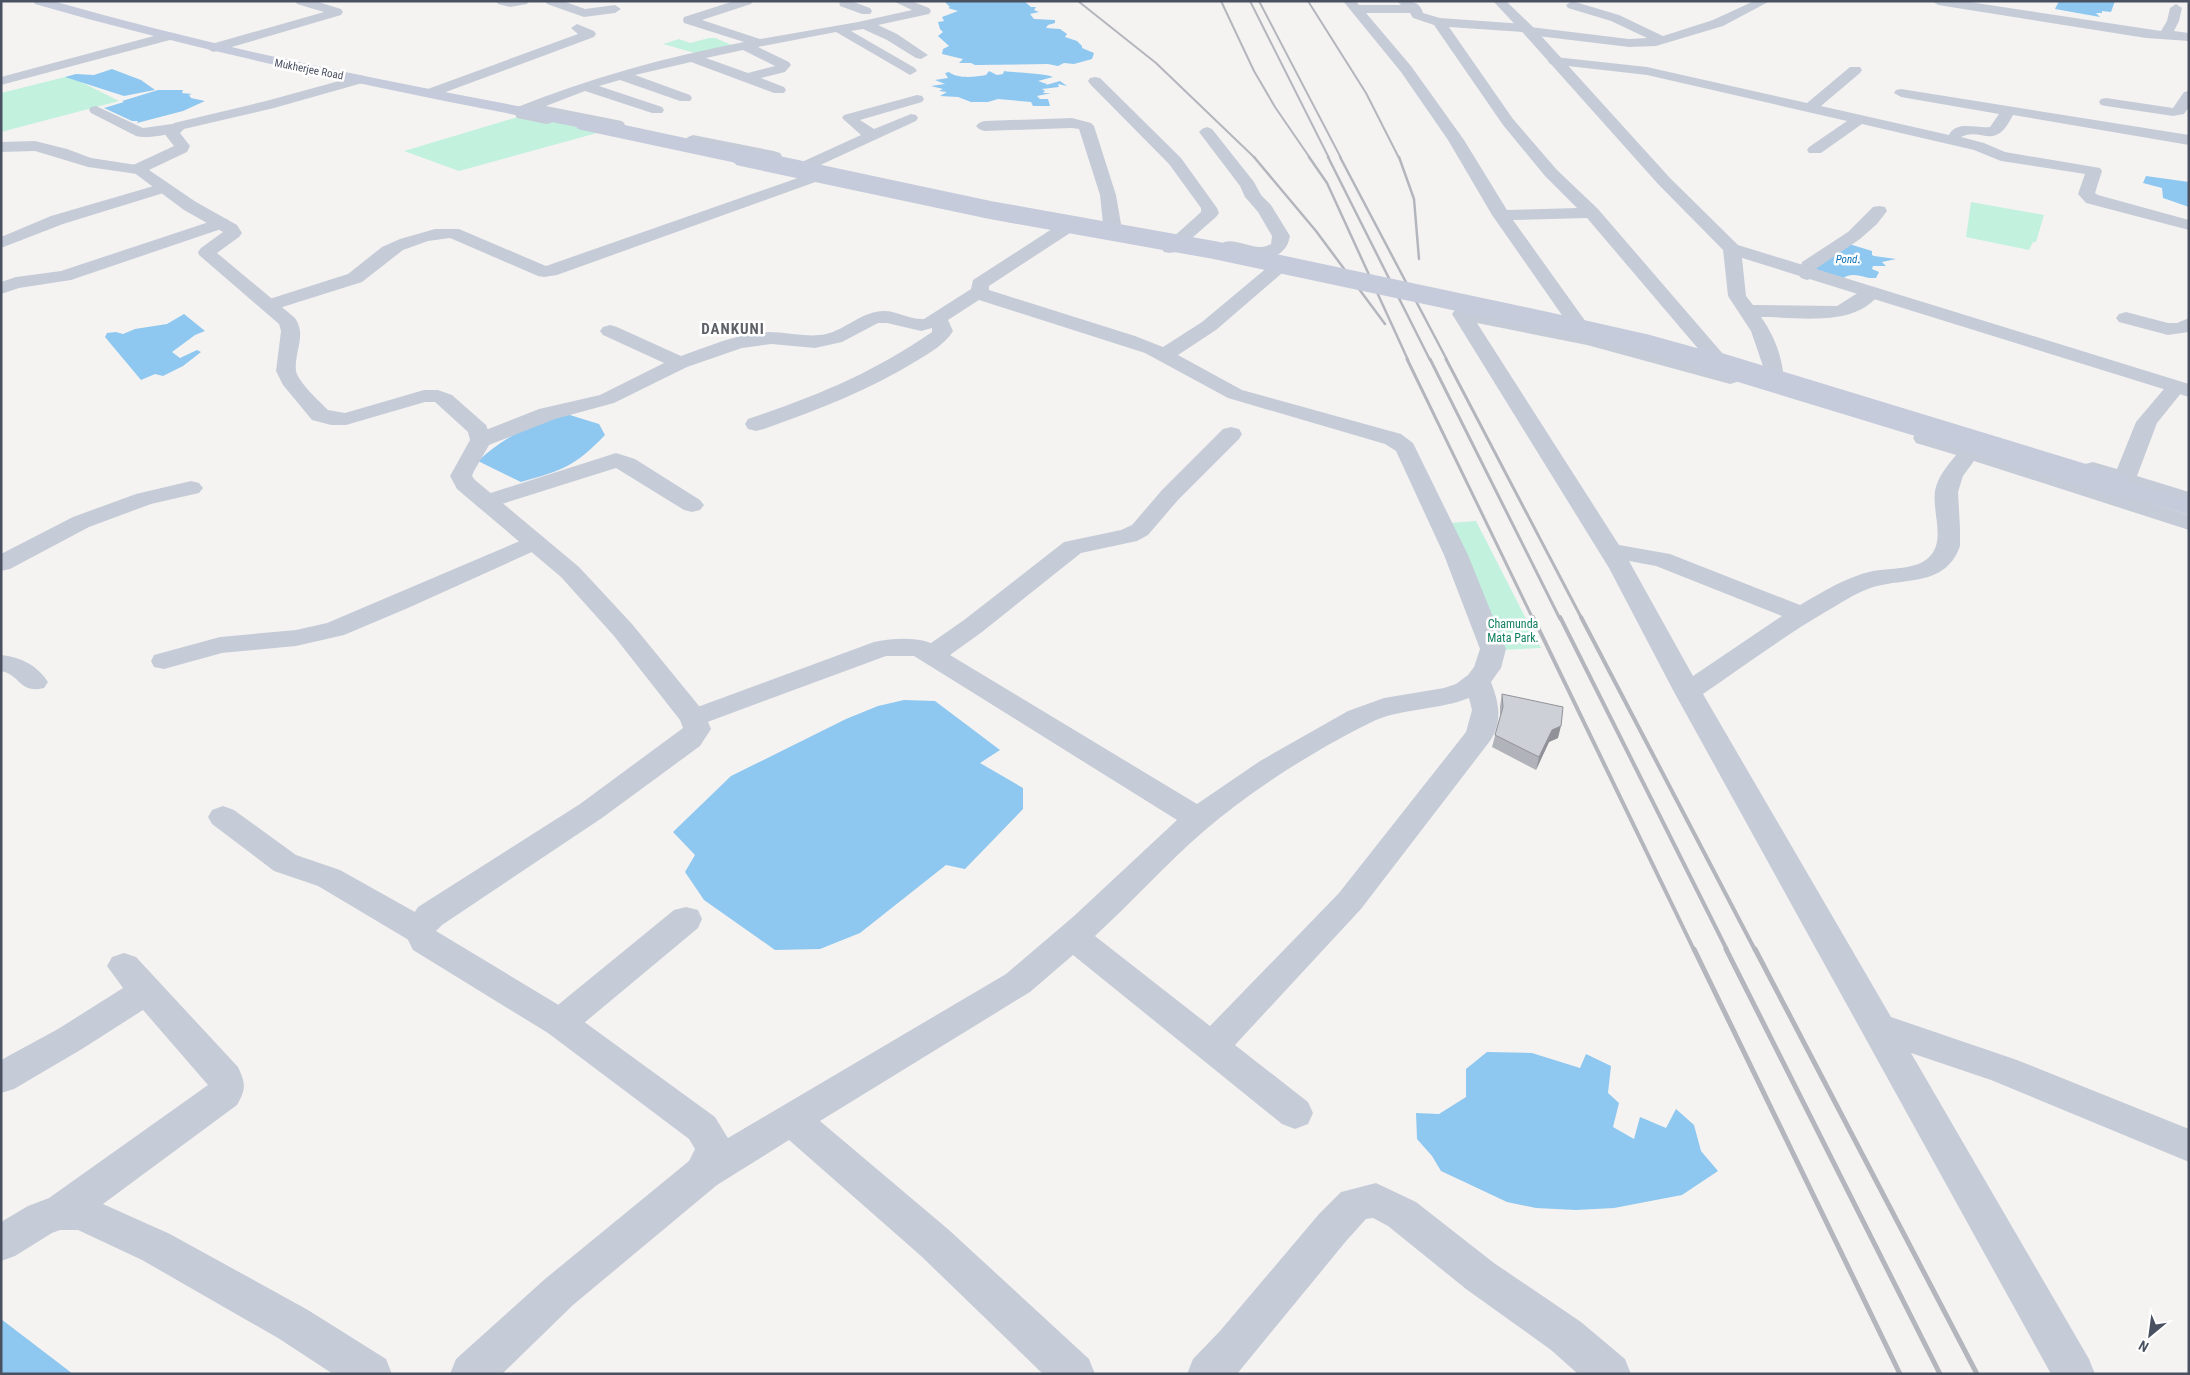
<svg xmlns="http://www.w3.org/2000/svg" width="2190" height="1375" viewBox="0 0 2190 1375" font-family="'Roboto Condensed',sans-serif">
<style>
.green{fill:#c2f1de}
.water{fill:#8ec7ef}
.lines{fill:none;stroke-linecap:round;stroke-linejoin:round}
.minor{fill:#c6ccd7;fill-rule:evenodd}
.tertiary{fill:#c6ccd7;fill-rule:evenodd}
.secondary{fill:#c5cbdb;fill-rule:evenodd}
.rail-far4{stroke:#b4b6bd;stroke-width:2}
.rail-far3{stroke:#b4b6bd;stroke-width:2.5}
.rail-far2{stroke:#b4b6bd;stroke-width:3}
.rail-far1{stroke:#b4b6bd;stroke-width:4}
.rail{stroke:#b4b6bd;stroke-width:5}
.secondary-bridge-far2{stroke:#c5cbdb;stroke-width:14}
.secondary-bridge-far1{stroke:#c5cbdb;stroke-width:18}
.secondary-bridge{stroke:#c5cbdb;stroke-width:23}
.wall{fill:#b1b3ba}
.shaded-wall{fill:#909297}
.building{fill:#ced0d8;stroke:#909297}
.labels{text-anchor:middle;stroke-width:5;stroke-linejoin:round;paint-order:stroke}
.far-street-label{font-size:11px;fill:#495161;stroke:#fff}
.far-water-label{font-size:11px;font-style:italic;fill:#096eb4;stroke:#fff}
.park-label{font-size:12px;fill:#158161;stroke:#fff}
.far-district-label{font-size:15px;font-weight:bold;letter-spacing:1px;fill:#5e6168;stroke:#fff}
</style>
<rect width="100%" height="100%" fill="#f5f3f2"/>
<!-- green -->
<g class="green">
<path d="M 709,38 L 715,38 L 732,45 L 695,53 L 663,44 L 679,39 L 690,43 Z"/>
<path d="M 69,76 L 119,101 L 1,132 L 1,93 Z"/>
<path d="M 531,113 L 608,130 L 459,171 L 404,151 Z"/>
<path d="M 1971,202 L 2044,215 L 2036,242 L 2033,242 L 2029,250 L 1966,237 Z"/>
<path d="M 1476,521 L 1541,648 L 1502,650 L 1449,523 Z"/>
</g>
<!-- water -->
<g class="water">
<path d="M 944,1 L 1024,1 L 1031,7 L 1036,7 L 1034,10 L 1039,12 L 1030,14 L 1034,19 L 1055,20 L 1055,23 L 1048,25 L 1046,28 L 1060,29 L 1067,34 L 1065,37 L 1077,41 L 1082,46 L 1082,48 L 1094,53 L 1092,59 L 1074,64 L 1064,63 L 1058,66 L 1048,64 L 975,65 L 971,63 L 959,63 L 963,59 L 942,54 L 943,49 L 949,46 L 938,36 L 943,32 L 940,29 L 938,22 L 944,21 L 942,17 L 958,11 L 948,8 L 950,7 Z"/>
<path d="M 2059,1 L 2115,1 L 2111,12 L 2102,11 L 2102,13 L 2096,13 L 2100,17 L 2055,9 Z"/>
<path d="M 112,69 L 141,80 L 155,90 L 124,96 L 65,77 L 76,74 L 94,75 Z"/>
<path d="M 989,71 L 997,75 L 1003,74 L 1004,71 C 1016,73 1045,73 1053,77 L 1038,81 L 1047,84 L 1046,85 L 1060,81 L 1067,86 L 1058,84 L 1059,87 L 1042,89 L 1045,91 L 1043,93 L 1051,93 L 1037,96 L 1040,99 L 1048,99 L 1050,106 L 1033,106 L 1031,102 L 998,99 L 988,102 L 971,102 L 958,97 L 940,96 L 947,92 L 939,91 L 943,89 L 931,86 L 945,84 L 935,80 L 948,78 L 945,73 L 949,72 C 957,79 975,77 986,75 Z"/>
<path d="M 158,90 L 183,90 L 182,93 L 192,94 L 189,95 L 191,98 L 205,101 L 183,111 L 137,123 L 138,121 L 132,121 L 104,108 L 124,102 L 122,101 Z"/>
<path d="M 2146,176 L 2189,182 L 2189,207 L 2163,198 L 2162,188 L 2143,183 Z"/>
<path d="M 1846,243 L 1872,251 L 1872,255 L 1874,256 L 1896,259 L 1882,262 L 1886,266 L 1873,266 L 1872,269 L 1879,272 L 1876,278 C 1863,279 1854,270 1842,279 L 1815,269 Z"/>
<path d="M 184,314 L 205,331 L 195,335 L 172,352 L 180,358 L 197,350 L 201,352 L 183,366 L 163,376 L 155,374 L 141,380 L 105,337 L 107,333 L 116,332 L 123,334 L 135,329 L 167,324 Z"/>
<path d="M 560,412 L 599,424 L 605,435 C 574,467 563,470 521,482 L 478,461 C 502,439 530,425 560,412 Z"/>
<path d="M 904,700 L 935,701 L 1000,750 L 980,763 L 1023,788 L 1023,809 L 965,869 L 946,865 L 860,933 L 820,949 L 775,950 L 704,900 L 685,872 L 695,855 L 673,832 L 731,776 L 846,719 L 878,706 Z"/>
<path d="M 1487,1052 L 1532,1053 L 1580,1068 L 1586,1054 L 1611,1066 L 1608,1093 L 1619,1103 L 1613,1127 L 1634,1139 L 1640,1117 L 1666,1128 L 1676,1109 L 1694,1125 L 1701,1151 L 1718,1171 L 1682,1195 L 1614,1208 L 1576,1210 L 1536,1208 L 1507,1202 L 1441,1171 L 1432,1156 L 1417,1139 L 1416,1113 L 1439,1114 L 1466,1097 L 1466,1069 Z"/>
<path d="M 1,1319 L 73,1374 L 1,1374 Z"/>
</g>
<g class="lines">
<!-- minor -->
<g class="minor">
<path d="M 295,1 L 315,1 L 341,9 L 343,12 L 341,15 L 218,51 L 213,52 L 206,48 L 208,45 L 324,12 L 297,4 Z"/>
<path d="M 496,1 L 529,1 L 527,4 L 510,7 L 498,4 Z"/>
<path d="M 545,1 L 563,1 L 585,9 L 615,5 L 621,9 L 615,13 L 584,17 L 547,4 Z"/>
<path d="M 734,1 L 753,1 L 751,4 L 702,20 L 760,39 L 858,22 L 912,10 L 893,1 L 911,1 L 929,8 L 931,11 L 929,14 L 878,25 L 897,34 L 928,55 L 921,59 L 916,58 L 887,40 L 863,29 L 851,31 L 915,68 L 917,71 L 910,75 L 836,32 L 758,47 L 789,62 L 791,65 L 785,72 L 761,78 L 784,87 L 786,90 L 784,93 L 774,93 L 691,62 L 635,75 L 690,95 L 692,98 L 690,101 L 680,101 L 620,80 L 599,86 L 662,107 L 664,110 L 662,113 L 652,113 L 585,91 L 546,106 L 622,121 L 625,124 L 622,127 L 617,129 L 530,112 L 551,117 L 553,120 L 551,123 L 546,124 L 517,118 L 513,111 L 515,108 C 589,78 666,57 744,42 L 684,23 L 683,20 L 684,17 ZM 743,50 L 775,66 L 748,73 L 706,58 Z"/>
<path d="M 839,1 L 851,1 L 870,8 L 872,11 L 870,14 L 862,14 L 840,6 Z"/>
<path d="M 1343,1 L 1356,1 L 1359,5 L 1401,5 L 1397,1 C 1408,1 1420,0 1423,13 L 1440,18 L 1524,24 L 1530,27 L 1629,39 L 1647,38 L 1611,21 L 1568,8 L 1566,5 L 1572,1 L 1619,15 L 1663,36 L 1713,20 L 1754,1 L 1770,1 L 1723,26 L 1656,46 L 1629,47 L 1529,35 L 1523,32 L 1449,27 L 1513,119 L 1557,170 L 1598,209 L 1723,354 L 1720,358 L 1713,360 L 1706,358 L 1587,218 L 1513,220 L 1596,336 L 1737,374 L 1740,378 L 1737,382 L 1730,384 L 1587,345 L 1477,323 L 1619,545 L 1670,554 L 1800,605 C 1824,591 1846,577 1873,571 C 1890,568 1920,570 1931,555 C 1945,539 1932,511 1935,491 C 1937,478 1947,466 1956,455 L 1916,443 L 1913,438 L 1916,433 L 1924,431 L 2189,515 L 2189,530 L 1974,461 L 1963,476 L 1958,492 L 1960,528 L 1960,546 C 1945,589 1902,576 1868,589 C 1854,594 1841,603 1827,611 C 1784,636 1744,666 1703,694 L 1891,1017 L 2017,1060 L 2189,1129 L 2189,1162 L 1991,1080 L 1911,1053 L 2089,1359 L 2095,1374 L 2051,1374 L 1674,692 L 1609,568 L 1452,314 L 1455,310 L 1462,308 L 1573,331 L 1492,215 L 1448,140 L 1401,72 ZM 1366,13 L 1410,13 L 1413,18 L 1434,25 L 1503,125 L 1545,176 L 1577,208 L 1507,210 L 1464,140 L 1411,66 ZM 1629,561 L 1656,566 L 1782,616 L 1693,676 Z"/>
<path d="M 1932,1 L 1963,1 L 2161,31 L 2167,21 L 2170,8 L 2176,4 L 2182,8 L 2179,21 L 2174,31 L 2189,33 L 2189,41 L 2146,38 L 1938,5 Z"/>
<path d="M 577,24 L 594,31 L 596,34 L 594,37 L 435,96 L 430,97 L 423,93 L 425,90 L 578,34 L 571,28 Z"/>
<path d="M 165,33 L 172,37 L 170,40 L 1,85 L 1,77 Z"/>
<path d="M 1555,57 L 1647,67 L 1807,103 L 1850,67 L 1860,67 L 1862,70 L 1860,73 L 1821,106 L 1949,135 C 1956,120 1977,129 1990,127 L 1999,114 L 1901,97 L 1894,93 L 1896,90 L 1901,89 L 2189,135 L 2189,145 L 2013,115 C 1994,153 1983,126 1961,137 L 1984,143 L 2005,152 L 2100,168 L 2102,171 L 2095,193 L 2098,195 L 2189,220 L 2189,230 L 2086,203 L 2078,194 L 2085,174 L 2001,161 L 1974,150 L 1862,124 L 1821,153 L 1809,153 L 1807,150 L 1809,147 L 1847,121 L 1647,75 L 1550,64 L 1548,61 L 1550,58 Z"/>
<path d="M 1095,77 L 1100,78 L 1181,158 L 1217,208 L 1219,213 L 1216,217 L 1176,252 L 1170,253 L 1164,252 L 1161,248 L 1201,212 L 1201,208 L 1169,164 L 1090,84 L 1088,81 L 1090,78 Z"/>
<path d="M 2189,91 L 2189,107 L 2184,114 L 2173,116 L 2106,106 L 2101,105 L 2099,102 L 2101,99 L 2106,98 L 2173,108 L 2184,92 Z"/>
<path d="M 917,95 L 922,96 L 924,99 L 922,102 L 860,120 L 874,129 L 911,114 L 916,115 L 918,118 L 916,121 L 816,167 L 804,167 L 802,164 L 804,161 L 861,135 L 842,118 L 844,115 Z"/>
<path d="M 96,106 L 143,128 L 172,124 L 177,126 L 180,129 L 177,132 C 165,135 148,139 136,136 L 91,113 L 89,110 L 91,107 Z"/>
<path d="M 1072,118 L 1091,123 L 1094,126 L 1116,195 L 1121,224 L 1118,228 L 1106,228 L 1103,224 L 1100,195 L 1079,129 L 1072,128 L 984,131 L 979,129 L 976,126 L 979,123 L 984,121 Z"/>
<path d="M 1207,127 L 1212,129 L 1254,182 L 1261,195 L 1271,205 L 1290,236 C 1284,269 1246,256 1224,250 L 1221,246 L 1224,242 C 1239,238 1256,253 1271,244 L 1272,236 L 1258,212 L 1245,197 L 1240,186 L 1199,132 L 1202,129 Z"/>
<path d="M 693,135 L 774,151 L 780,153 L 782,156 L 780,159 L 774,161 L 688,143 L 685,140 L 688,137 Z"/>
<path d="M 35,141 L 67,149 L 91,158 L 143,166 L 145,169 L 143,172 L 137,174 L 88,167 L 35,151 L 1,152 L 1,142 Z"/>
<path d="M 815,172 L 821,174 L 823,177 L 821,180 L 557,275 L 544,277 L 538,276 L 450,238 L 428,241 L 403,250 L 362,282 L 270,311 L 263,309 L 260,305 L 263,301 L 348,274 L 382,247 L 400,239 L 435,229 L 459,229 L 546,266 Z"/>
<path d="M 164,183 L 170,185 L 172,188 L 170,191 L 63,224 L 1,248 L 1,237 L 51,216 Z"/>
<path d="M 1879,206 L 1885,207 L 1887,211 L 1877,224 L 1860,239 L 1817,268 L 1813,278 L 1807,280 L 1801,278 L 1798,274 L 1802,262 L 1848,232 L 1873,207 Z"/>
<path d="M 221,218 L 227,219 L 230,223 L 227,227 L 71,280 L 19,288 L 1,294 L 1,282 L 16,277 L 61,271 Z"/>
<path d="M 1064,224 L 1070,225 L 1073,229 L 1070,233 L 989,286 L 989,290 L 1135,336 L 1163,347 L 1202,322 L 1269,266 L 1275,265 L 1281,266 L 1284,270 L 1281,274 L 1216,330 L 1178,355 L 1242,390 L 1401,434 L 1413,443 L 1468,555 L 1506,649 L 1501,668 L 1491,682 C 1499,703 1503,721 1490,741 L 1361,909 L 1235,1045 L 1308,1102 L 1313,1113 L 1308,1124 L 1295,1129 L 1282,1124 L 1073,955 L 1030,992 L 820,1121 L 949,1230 L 1089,1359 L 1095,1374 L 1043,1374 L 921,1256 L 789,1140 L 717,1185 L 703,1190 L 689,1185 L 684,1173 L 689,1161 L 1006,974 L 1074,916 L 1177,820 L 914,656 L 886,656 L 694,727 L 684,724 L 680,718 L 684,712 L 874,642 C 890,638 915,637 931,643 L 964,620 L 1064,542 L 1121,530 L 1132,525 L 1162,490 L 1223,429 L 1231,427 L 1239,429 L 1242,434 L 1239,439 L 1178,500 L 1148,535 L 1137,541 L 1081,553 L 982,632 L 950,655 L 1197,804 L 1260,761 L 1348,711 L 1384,698 L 1444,688 L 1456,684 L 1468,675 L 1474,667 L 1480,649 L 1444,555 L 1396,451 L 1385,444 L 1228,398 L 1145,353 L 979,300 L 948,320 L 953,331 C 945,344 931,352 918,360 C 870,390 817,410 764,429 L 756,431 L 748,429 L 745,424 L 748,419 C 814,397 875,372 932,332 L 932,328 L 921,331 L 887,323 L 878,323 L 842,342 L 815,348 L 771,344 L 742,348 L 687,367 L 614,403 L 555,419 L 489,445 L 481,447 L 473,445 L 470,440 L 473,435 L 539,409 L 600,395 L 664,363 L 603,335 L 600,331 L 603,327 L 610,325 L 617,327 L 681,356 C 710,346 738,333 769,332 C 788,332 807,338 826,334 C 847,329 863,310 886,311 C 899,312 911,320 924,319 L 971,289 L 973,280 L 1058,225 ZM 1469,698 L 1472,710 L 1466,732 L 1339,893 L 1210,1026 L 1095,936 C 1132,902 1166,864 1204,831 C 1254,788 1318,748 1376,720 C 1406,708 1439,710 1469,698 Z"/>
<path d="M 1732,244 L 1738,245 L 1741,249 L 1746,296 L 1753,305 L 1837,306 L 1864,289 L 1871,287 L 1878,289 L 1880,293 C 1856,328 1798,317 1761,317 C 1773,334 1780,351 1783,371 L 1780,375 L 1773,377 L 1766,375 L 1751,331 L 1728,296 L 1723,249 L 1726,245 Z"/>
<path d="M 2126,312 L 2168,323 L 2177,323 L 2189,318 L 2189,332 L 2168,335 L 2119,322 L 2116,318 L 2119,314 Z"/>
<path d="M 2176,381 L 2183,383 L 2186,387 L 2157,423 L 2137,476 L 2189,492 L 2189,507 L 2085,474 L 2082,469 L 2085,464 L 2093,462 L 2117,469 L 2136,422 L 2169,383 Z"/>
<path d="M 616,453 L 635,459 L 700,500 L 704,505 L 700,510 L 692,512 L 684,510 L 616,468 L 486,509 L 478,507 L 474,502 L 478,497 Z"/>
<path d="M 191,481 L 199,483 L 203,488 L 199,493 L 151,504 L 89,527 L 10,569 L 1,571 L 1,554 L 73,517 L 136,494 Z"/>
<path d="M 534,535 L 543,537 L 546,542 L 543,547 L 408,608 L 344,635 L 296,646 L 222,653 L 164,669 L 154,667 L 151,661 L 154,655 L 220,637 L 296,630 L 327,623 Z"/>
<path d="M 1,655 C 21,657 37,665 48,682 L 44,688 C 19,694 21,675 1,671 Z"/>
<path d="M 223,806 L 234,810 L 296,855 L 340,870 L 431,921 L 435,930 L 431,939 L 419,942 L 407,939 L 318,886 L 274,871 L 212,824 L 208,817 L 212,810 Z"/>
<path d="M 686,907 L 698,910 L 702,919 L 698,928 L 572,1033 L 560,1037 L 548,1033 L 543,1023 L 548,1013 L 674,910 Z"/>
<path d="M 124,953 L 136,957 L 238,1067 C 246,1084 246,1089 237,1105 L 103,1204 L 170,1234 L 308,1310 L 386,1359 L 392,1374 L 333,1374 L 278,1338 L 142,1260 L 78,1230 L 60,1230 L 52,1233 L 15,1256 L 1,1261 L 1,1222 L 28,1206 L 49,1198 L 208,1085 L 143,1010 L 82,1049 L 14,1089 L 1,1093 L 1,1060 L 58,1029 L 123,988 L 107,966 L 112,957 Z"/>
<path d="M 1376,1183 L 1416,1202 L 1494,1263 L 1581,1322 L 1625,1359 L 1631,1374 L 1578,1374 L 1551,1350 L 1466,1289 L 1388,1226 L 1373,1218 L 1366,1219 L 1347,1240 L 1237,1374 L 1187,1374 L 1193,1359 L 1220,1331 L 1319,1214 L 1341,1192 Z"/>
</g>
<!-- tertiary -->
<g class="tertiary">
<path d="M 1493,1 L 1506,1 L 1534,28 L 1670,178 L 1738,245 L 2189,384 L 2189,397 L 1726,253 L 1658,184 L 1524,34 Z"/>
<path d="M 361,75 L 368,79 L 366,82 L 274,108 L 184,129 L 180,133 L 190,146 L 187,152 L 149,170 L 196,202 L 237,225 L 242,233 L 239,237 L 217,253 L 295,318 C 307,335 294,352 296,371 C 298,382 320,402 328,410 L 345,413 L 424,390 L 438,390 L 452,395 L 486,425 L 492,440 L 474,471 L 472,476 L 475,480 L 579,567 L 632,624 L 704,712 L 711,729 L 700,746 L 602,818 L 442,925 L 436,931 L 572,1013 L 715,1117 L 734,1148 L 717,1185 L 573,1305 L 502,1374 L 450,1374 L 456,1359 L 545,1279 L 689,1161 L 695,1149 L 689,1139 L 548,1033 L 413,950 L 403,930 L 418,907 L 580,804 L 683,728 L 680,720 L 614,636 L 561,577 L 457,489 L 450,476 L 470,440 L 468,432 L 435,402 L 425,402 L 346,425 L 331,425 L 312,420 L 283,385 L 276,371 L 281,331 L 279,324 L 199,255 L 198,252 L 201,248 L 223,232 L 184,210 L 129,169 L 131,166 L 174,146 L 163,132 L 174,123 L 266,101 Z"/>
</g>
<!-- secondary -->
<g class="secondary">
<path d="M 33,1 L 53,1 C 227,51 404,85 582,118 L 587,120 L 590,123 L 587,126 L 582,128 C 398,92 215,56 35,4 Z"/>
<path d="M 2119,479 L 2189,500 L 2189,515 L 2111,491 L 2107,486 L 2111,481 Z"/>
</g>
<!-- rail-far4 -->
<g class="rail-far4">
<path d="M 1078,1 L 1156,63 L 1255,158"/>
<path d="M 1221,1 L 1254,71 L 1275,107 L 1310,158"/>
<path d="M 1250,1 L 1329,158"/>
<path d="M 1259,1 L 1341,158"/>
<path d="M 1308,1 L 1366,93 L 1399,158"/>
</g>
<!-- rail-far3 -->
<g class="rail-far3">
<path d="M 1254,157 L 1316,231 L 1385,324"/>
<path d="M 1309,157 L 1327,183 L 1408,360"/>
<path d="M 1328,157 L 1430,360"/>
<path d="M 1340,157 L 1447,360"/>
<path d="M 1399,157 L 1414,199 L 1419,259"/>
</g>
<!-- rail-far2 -->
<g class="rail-far2">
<path d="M 1407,359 L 1533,619"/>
<path d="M 1430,359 L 1560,619"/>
<path d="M 1446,359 L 1582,619"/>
</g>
<!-- rail-far1 -->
<g class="rail-far1">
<path d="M 1533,617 L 1694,950"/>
<path d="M 1560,617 L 1727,950"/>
<path d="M 1581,617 L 1755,950"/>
</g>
<!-- rail -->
<g class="rail">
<path d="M 1694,949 L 1900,1374"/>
<path d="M 1726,949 L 1940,1374"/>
<path d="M 1755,949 L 1977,1374"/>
</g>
<!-- secondary-bridge-far2 -->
<path class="secondary-bridge-far2" d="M 582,123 L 746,158"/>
<!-- secondary-bridge-far1 -->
<path class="secondary-bridge-far1" d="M 741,157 L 990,210 L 1214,250 L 1552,322 L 1645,343 L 1706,360"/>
<!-- secondary-bridge -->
<path class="secondary-bridge" d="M 1702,359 L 2119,486"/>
</g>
<!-- wall -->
<path class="wall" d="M 1502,694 L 1558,738 L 1549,742 L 1536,770 L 1492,747 L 1500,717 L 1500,706 Z"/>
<!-- shaded-wall -->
<path class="shaded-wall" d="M 1561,726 L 1558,738 L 1549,742 L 1536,770 L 1539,757 L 1552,730 Z"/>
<!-- building -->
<path class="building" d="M 1502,694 L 1563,707 L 1561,726 L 1552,730 L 1539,757 L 1495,735 L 1503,707 Z"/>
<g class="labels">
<!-- far-street labels -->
<g class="far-street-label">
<text transform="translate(309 69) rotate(11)" y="4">Mukherjee Road</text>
</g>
<!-- far-water labels -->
<g class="far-water-label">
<text x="1848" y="263">Pond.</text>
</g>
<!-- park labels -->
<g class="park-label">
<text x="1513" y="628">Chamunda<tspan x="1513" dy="14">Mata Park.</tspan></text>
</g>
<!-- far-district labels -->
<g class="far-district-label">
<text x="733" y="334">DANKUNI</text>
</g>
</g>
<!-- border -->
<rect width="2190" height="1375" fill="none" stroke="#495161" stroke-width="5"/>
<!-- north arrow -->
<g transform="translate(2150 1335) rotate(209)" stroke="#ffffff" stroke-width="4" paint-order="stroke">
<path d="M0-4L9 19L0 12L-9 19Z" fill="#495161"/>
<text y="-8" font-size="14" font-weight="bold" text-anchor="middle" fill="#495161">N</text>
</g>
</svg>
